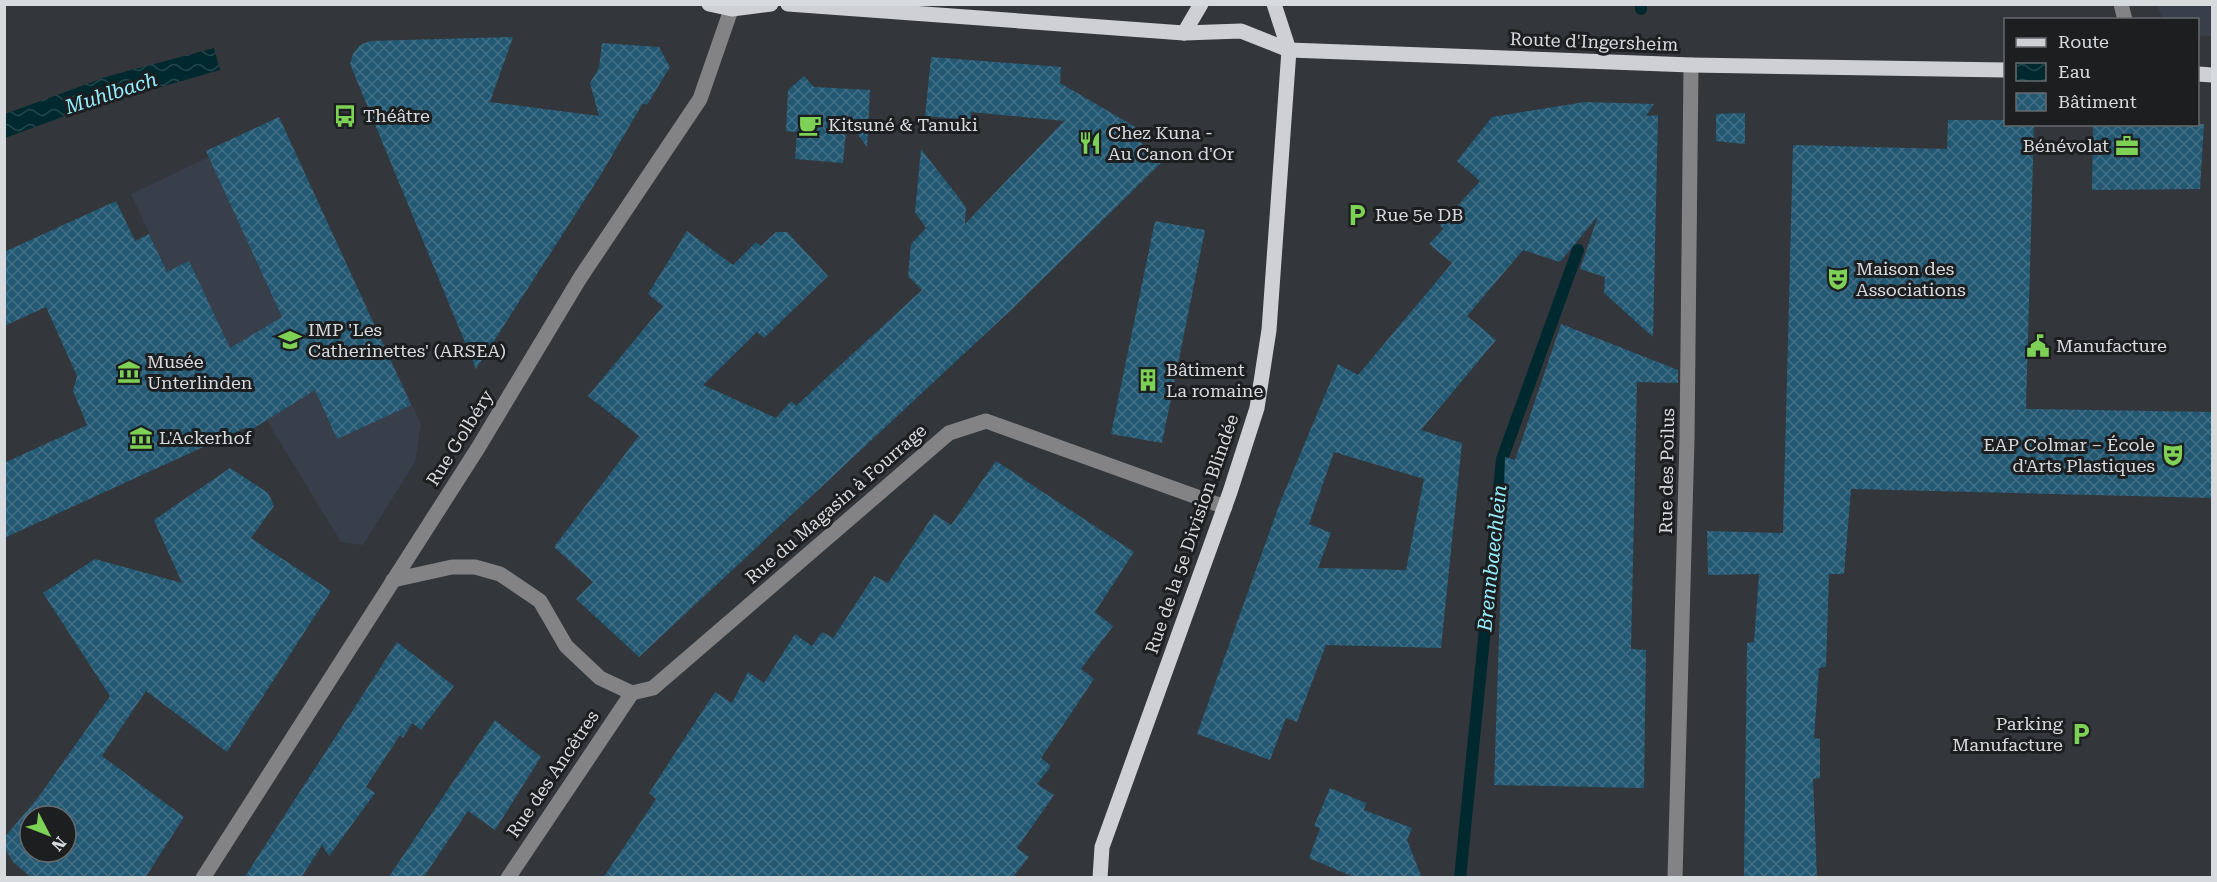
<svg xmlns="http://www.w3.org/2000/svg" width="2217" height="882" viewBox="0 0 2217 882" font-family="'Roboto Serif',serif">
<style>
.built{fill:#383f4a}
.water{fill:url(#water-waves)}
.lines{fill:none;stroke-linecap:round;stroke-linejoin:round}
.stream{stroke:#00292f;stroke-width:12}
.building{fill:url(#building-cross-hatch);fill-rule:evenodd}
.minor{stroke:#838386;stroke-width:15}
.major{stroke:#cfd0d6;stroke-width:15}
.labels{text-anchor:middle;stroke-width:6;stroke-linejoin:round;paint-order:stroke}
.street-label{font-size:18px;fill:#d8dbde;stroke:#1c1e20}
.poi-label{font-size:18px;fill:#d8dbde;stroke:#1c1e20;text-anchor:start}
.water-label{font-size:20px;font-style:italic;fill:#94eefd;stroke:#1c1e20}
</style>
<defs>
<pattern id="water-waves" width="16" height="10" patternUnits="userSpaceOnUse" patternTransform="scale(1.5)"><rect width="16" height="10" fill="#00292f"/><path d="M0 5q4-4 8 0t8 0" fill="none" stroke="#24474d"/></pattern>
<pattern id="building-cross-hatch" width="8" height="8" patternUnits="userSpaceOnUse" patternTransform="scale(1.5)"><rect width="8" height="8" fill="#235872"/><path d="M0 0l8 8M0 8l8-8" fill="none" stroke="#426f86"/></pattern>
</defs>
<rect width="100%" height="100%" fill="#33363b"/>
<!-- built -->
<g class="built">
<path d="M 2157,5 L 2212,5 L 2212,36 L 2198,36 L 2198,20 L 2163,19 Z"/>
<path d="M 279,117 L 421,424 L 415,462 L 363,545 L 341,542 L 225,352 L 208,360 L 131,194 L 209,157 L 206,151 Z"/>
</g>
<!-- water -->
<path class="water" d="M 214,48 L 220,70 L 84,109 L 5,138 L 5,114 L 109,76 Z"/>
<g class="lines">
<!-- stream -->
<g class="stream">
<path d="M 1641,9 L 1641,4"/>
<path d="M 1460,878 L 1502,459 L 1578,250"/>
</g>
</g>
<!-- building -->
<g class="building">
<path d="M 513,37 L 490,102 L 599,116 L 590,83 L 599,68 L 602,43 L 659,47 L 670,67 L 647,105 L 643,103 L 600,176 L 476,369 L 350,64 L 353,54 L 360,45 L 370,41 Z"/>
<path d="M 931,57 L 1061,67 L 1060,83 L 1137,128 L 1133,134 L 1161,163 L 1011,310 L 639,657 L 576,599 L 593,582 L 554,547 L 639,436 L 588,396 L 663,306 L 648,294 L 687,231 L 733,265 L 756,242 L 761,246 L 776,232 L 787,232 L 828,276 L 764,338 L 757,332 L 703,385 L 776,418 L 791,401 L 796,406 L 922,290 L 908,276 L 911,244 L 926,228 L 915,212 L 921,149 L 966,207 L 965,224 L 1064,121 L 971,112 L 971,120 L 925,116 Z"/>
<path d="M 804,76 L 814,87 L 870,90 L 867,147 L 847,120 L 843,163 L 795,159 L 797,132 L 786,131 L 788,90 Z"/>
<path d="M 1585,102 L 1654,104 L 1646,116 L 1658,115 L 1653,337 L 1604,293 L 1605,277 L 1580,269 L 1598,216 L 1560,262 L 1523,250 L 1467,316 L 1496,340 L 1421,430 L 1462,443 L 1441,648 L 1326,645 L 1297,722 L 1286,718 L 1270,760 L 1197,734 L 1281,500 L 1338,364 L 1358,375 L 1452,263 L 1429,244 L 1443,229 L 1440,225 L 1480,181 L 1457,161 L 1492,117 ZM 1334,452 L 1424,479 L 1406,570 L 1318,568 L 1331,533 L 1309,524 Z"/>
<path d="M 1745,113 L 1745,144 L 1716,141 L 1716,114 Z"/>
<path d="M 279,117 L 411,405 L 337,439 L 315,390 L 249,431 L 247,427 L 4,538 L 4,463 L 87,425 L 73,391 L 77,376 L 46,307 L 4,326 L 4,252 L 116,201 L 135,241 L 149,234 L 167,272 L 189,261 L 230,348 L 282,317 L 206,151 Z"/>
<path d="M 1948,120 L 2006,120 L 2006,124 L 2034,124 L 2026,409 L 2212,412 L 2212,498 L 1851,489 L 1844,574 L 1829,574 L 1826,667 L 1819,668 L 1814,738 L 1820,739 L 1820,778 L 1813,779 L 1817,878 L 1744,878 L 1747,643 L 1754,642 L 1759,574 L 1708,575 L 1707,531 L 1783,533 L 1793,145 L 1947,149 Z"/>
<path d="M 2093,124 L 2204,124 L 2200,189 L 2092,190 Z"/>
<path d="M 1155,221 L 1205,230 L 1162,443 L 1111,434 Z"/>
<path d="M 1561,324 L 1678,370 L 1678,383 L 1637,382 L 1631,649 L 1646,650 L 1644,788 L 1494,785 L 1505,457 L 1515,460 Z"/>
<path d="M 996,461 L 1134,552 L 1095,612 L 1113,626 L 1081,669 L 1094,679 L 1041,758 L 1051,766 L 1037,784 L 1054,795 L 1017,848 L 1029,857 L 1012,878 L 603,878 L 656,799 L 649,793 L 715,692 L 732,703 L 748,672 L 764,683 L 795,634 L 812,646 L 822,632 L 833,638 L 874,576 L 888,583 L 934,514 L 951,525 Z"/>
<path d="M 230,468 L 268,493 L 274,506 L 251,538 L 331,591 L 227,752 L 146,691 L 102,756 L 184,817 L 145,878 L 32,878 L 13,862 L 4,847 L 4,838 L 37,799 L 110,696 L 43,593 L 95,559 L 182,583 L 154,520 ZM 30,816 L 66,816 L 66,852 L 30,852 Z"/>
<path d="M 397,642 L 454,686 L 421,730 L 412,723 L 403,738 L 400,735 L 366,787 L 375,793 L 329,856 L 322,845 L 301,878 L 244,878 Z"/>
<path d="M 495,720 L 541,757 L 495,830 L 468,811 L 423,878 L 388,878 Z"/>
<path d="M 1330,788 L 1366,803 L 1364,810 L 1412,828 L 1407,840 L 1422,878 L 1356,878 L 1309,858 L 1320,828 L 1314,826 Z"/>
</g>
<g class="lines">
<!-- minor -->
<g class="minor">
<path d="M 2121,4 L 2125,20"/>
<path d="M 393,580 L 452,567 L 475,567 L 500,574 L 540,601 L 566,646 L 600,678 L 632,693"/>
<path d="M 632,693 L 653,688 L 949,433 L 986,421 L 1225,507"/>
<path d="M 203,878 L 478,448 L 580,278 L 700,99 L 733,4"/>
<path d="M 508,878 L 632,693"/>
<path d="M 1675,878 L 1687,439 L 1691,65"/>
</g>
<!-- major -->
<g class="major">
<path d="M 709,4 L 732,9 L 771,4"/>
<path d="M 788,4 L 1184,33 L 1241,31 L 1289,50 L 1691,65 L 2006,70"/>
<path d="M 1184,33 L 1201,4"/>
<path d="M 2198,74 L 2212,75"/>
<path d="M 1100,878 L 1102,847 L 1230,492 L 1257,408 L 1269,330 L 1289,50 L 1274,4"/>
</g>
</g>
<!-- icons -->
<defs>
<g id="bus-bare" transform="scale(1.8)"><path d="M-5-6H5V4H4V6H2V4H-2V6H-4V4H-5ZM-3.5-4V0h7V-4ZM-3.5 1.2v1.5H-2V1.2ZM2 1.2v1.5H3.5V1.2Z" fill="#7dd154" stroke="#1c1e20" stroke-width="2.5" paint-order="stroke"/></g>
<g id="cafe-bare" transform="scale(1.8)"><path d="M-5.5-4.5H6V0H3Q3 3.5 0 3.5H-2.5Q-5.5 3.5-5.5 0ZM3-3.2v2h1.7v-2ZM-6 4.5H4V6H-6Z" fill="#7dd154" stroke="#1c1e20" stroke-width="2.5" paint-order="stroke"/></g>
<g id="restaurant-bare" transform="scale(1.8)"><path d="M-5-6h1v4h1v-4h1v4h1v-4h1v5L-1.5 .5V6h-2V.5L-5-1ZM5-6V6H3V1.5H1.5Q1.5-4 5-6Z" fill="#7dd154" stroke="#1c1e20" stroke-width="2.5" paint-order="stroke"/></g>
<g id="office-bare" transform="scale(1.8)"><path d="M-6-3h4V-5.5h4V-3h4V5H-6ZM-1-4.5V-3h2v-1.5ZM-6 0V1H6V0Z" fill="#7dd154" stroke="#1c1e20" stroke-width="2.5" paint-order="stroke"/></g>
<g id="parking-bare" transform="scale(1.8)"><path d="M-3.5-5.5H1a3.5 3.5 0 0 1 0 7H-1V5.5H-3.5ZM-1-3.4V-.6H.8a1.4 1.4 0 0 0 0-2.8Z" fill="#7dd154" stroke="#1c1e20" stroke-width="2.5" paint-order="stroke"/></g>
<g id="theatre-bare" transform="scale(1.8)"><path d="M-5-5.5Q0-4 5-5.5V0Q5 5 0 6Q-5 5-5 0ZM-3.3-2.5H-1v1.5H-3.3ZM1-2.5H3.3v1.5H1ZM-2.8 1Q0 5.5 2.8 1Z" fill="#7dd154" stroke="#1c1e20" stroke-width="2.5" paint-order="stroke"/></g>
<g id="school-bare" transform="scale(1.8)"><path d="M0-5L7-2L0 1L-7-2ZM-4 1L0 2.5L4 1V4Q0 6-4 4Z" fill="#7dd154" stroke="#1c1e20" stroke-width="2.5" paint-order="stroke"/></g>
<g id="civic-bare" transform="scale(1.8)"><path d="M-.6-6.5H3V-4.5H.6V-3L4-1V1h2V6H-6V1h2V-1L-.6-3ZM-1.2 2.5V6h2.4V2.5Z" fill="#7dd154" stroke="#1c1e20" stroke-width="2.5" paint-order="stroke"/></g>
<g id="museum-bare" transform="scale(1.8)"><path d="M0-6L6-3V-2H-6V-3ZM-5-1h2V3h-2ZM-1-1h2V3h-2ZM3-1h2V3H3ZM-6 4H6V6H-6Z" fill="#7dd154" stroke="#1c1e20" stroke-width="2.5" paint-order="stroke"/></g>
<g id="building-bare" transform="scale(1.8)"><path d="M-4-6H4V6H1V3H-1V6H-4ZM-2.5-4.3h1.7v1.8h-1.7ZM.8-4.3h1.7v1.8H.8ZM-2.5-1h1.7V.8h-1.7ZM.8-1h1.7V.8H.8Z" fill="#7dd154" stroke="#1c1e20" stroke-width="2.5" paint-order="stroke"/></g>
</defs>
<g fill-rule="evenodd">
<use href="#bus-bare" x="345" y="116"/>
<use href="#cafe-bare" x="810" y="125"/>
<use href="#restaurant-bare" x="1090" y="143"/>
<use href="#office-bare" x="2127" y="146"/>
<use href="#parking-bare" x="1357" y="215"/>
<use href="#theatre-bare" x="1838" y="279"/>
<use href="#school-bare" x="290" y="340"/>
<use href="#civic-bare" x="2038" y="346"/>
<use href="#museum-bare" x="129" y="372"/>
<use href="#building-bare" x="1148" y="380"/>
<use href="#museum-bare" x="141" y="438"/>
<use href="#theatre-bare" x="2173" y="455"/>
<use href="#parking-bare" x="2081" y="734"/>
</g>
<g class="labels">
<!-- street labels -->
<g class="street-label">
<text transform="translate(1594 42) rotate(2)" y="6">Route d'Ingersheim</text>
<text transform="translate(460 438) rotate(-58)" y="6">Rue Golbéry</text>
<text transform="translate(1667 471) rotate(-89)" y="6">Rue des Poilus</text>
<text transform="translate(836 504) rotate(-41)" y="6">Rue du Magasin à Fourrage</text>
<text transform="translate(1192 534) rotate(-71)" y="6">Rue de la 5e Division Blindée</text>
<text transform="translate(553 774) rotate(-56)" y="6">Rue des Ancêtres</text>
</g>
<!-- poi labels -->
<g class="poi-label">
<text x="363" y="122">Théâtre</text>
<text x="828" y="131">Kitsuné &amp; Tanuki</text>
<text x="1108" y="139">Chez Kuna -<tspan x="1108" dy="21">Au Canon d'Or</tspan></text>
<text x="2109" y="152" text-anchor="end">Bénévolat</text>
<text x="1375" y="221">Rue 5e DB</text>
<text x="1856" y="275">Maison des<tspan x="1856" dy="21">Associations</tspan></text>
<text x="308" y="336">IMP 'Les<tspan x="308" dy="21">Catherinettes' (ARSEA)</tspan></text>
<text x="2056" y="352">Manufacture</text>
<text x="147" y="368">Musée<tspan x="147" dy="21">Unterlinden</tspan></text>
<text x="1166" y="376">Bâtiment<tspan x="1166" dy="21">La romaine</tspan></text>
<text x="159" y="444">L'Ackerhof</text>
<text x="2155" y="451" text-anchor="end">EAP Colmar – École<tspan x="2155" dy="21">d'Arts Plastiques</tspan></text>
<text x="2063" y="730" text-anchor="end">Parking<tspan x="2063" dy="21">Manufacture</tspan></text>
</g>
<!-- water labels -->
<g class="water-label">
<text transform="translate(111 93) rotate(-18)" y="7">Muhlbach</text>
<text transform="translate(1492 558) rotate(-84)" y="7">Brennbaechlein</text>
</g>
</g>
<!-- border -->
<rect width="2217" height="882" fill="none" stroke="#d8dbde" stroke-width="12"/>
<!-- legend -->
<rect x="2004" y="18" width="195" height="108" fill="#1c1e20" stroke="#676a6c" stroke-width="1.5"/>
<rect x="2016" y="38" width="30" height="9" fill="#cfd0d6" stroke="#676a6c" stroke-width="1.5"/>
<text x="2058" y="48" font-size="18" fill="#d8dbde">Route</text>
<rect x="2016" y="63" width="30" height="18" fill="url(#water-waves)" stroke="#676a6c" stroke-width="1.5"/>
<text x="2058" y="78" font-size="18" fill="#d8dbde">Eau</text>
<rect x="2016" y="93" width="30" height="18" fill="url(#building-cross-hatch)" stroke="#676a6c" stroke-width="1.5"/>
<text x="2058" y="108" font-size="18" fill="#d8dbde">Bâtiment</text>
<!-- north arrow -->
<g transform="translate(48 834) rotate(132)"><circle r="28" fill="#1c1e20" stroke="#676a6c" stroke-width="1.5"/>
<path d="M0-4.5L10 22L0 15L-10 22Z" fill="#7dd154"/>
<text y="-9" font-size="16" font-weight="bold" text-anchor="middle" fill="#d8dbde">N</text>
</g>
</svg>
